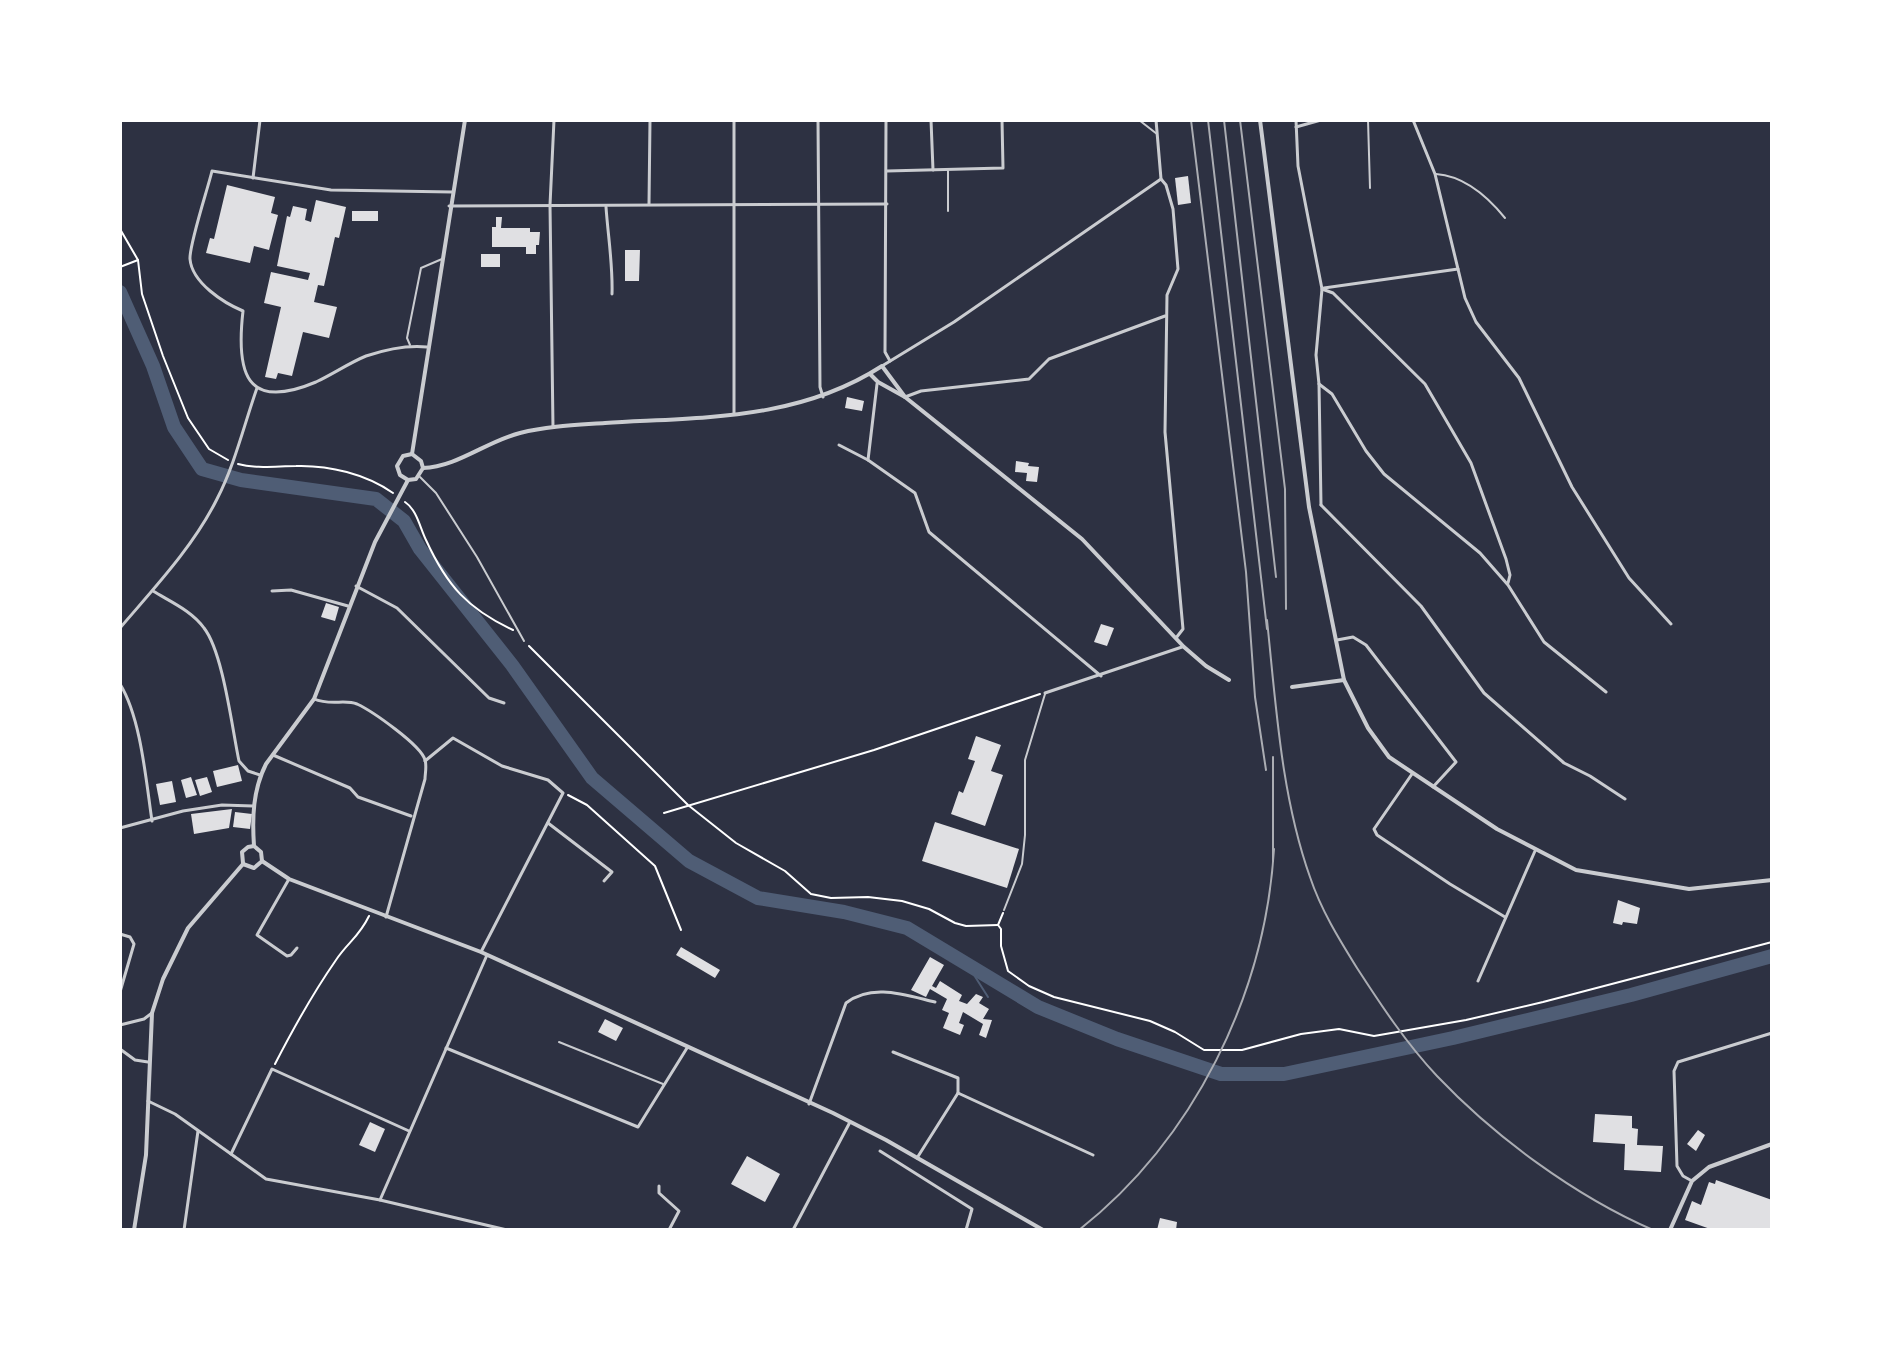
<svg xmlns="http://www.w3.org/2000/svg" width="1892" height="1350" viewBox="0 0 1892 1350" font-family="Roboto,sans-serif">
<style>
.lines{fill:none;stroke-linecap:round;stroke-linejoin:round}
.stream{stroke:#4f5d75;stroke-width:2}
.river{stroke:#4f5d75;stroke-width:14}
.building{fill:#e0e0e3}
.path{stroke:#fff;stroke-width:2}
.service{stroke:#caccd0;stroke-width:2}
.minor{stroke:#caccd0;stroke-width:3}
.tertiary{stroke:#caccd0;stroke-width:4}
.rail{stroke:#abadb3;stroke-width:2}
</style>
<rect width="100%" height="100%" fill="#2d3142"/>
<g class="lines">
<!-- stream -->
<path class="stream" d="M 967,964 L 988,997"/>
<!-- river -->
<path class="river" d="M 120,292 L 153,366 L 174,427 L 202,469 L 241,480 L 376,499 L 404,521 L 420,549 L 512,665 L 592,778 L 689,861 L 758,898 L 844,912 L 907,928 L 1038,1007 L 1117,1039 L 1221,1074 L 1284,1074 L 1453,1038 L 1631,995 L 1772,956"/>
</g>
<!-- building -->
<g class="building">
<path d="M 1188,176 L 1191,203 L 1178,205 L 1175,178 Z"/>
<path d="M 227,185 L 275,197 L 271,213 L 278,215 L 269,250 L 254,246 L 250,263 L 206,253 L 210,238 L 214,239 Z"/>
<path d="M 316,200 L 346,207 L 339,238 L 335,237 L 324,286 L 318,285 L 314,302 L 337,307 L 329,338 L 303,332 L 292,376 L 278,373 L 276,379 L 265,377 L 281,307 L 264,303 L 271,272 L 308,280 L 310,273 L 277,266 L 287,216 L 290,217 L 293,206 L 307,209 L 305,220 L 311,222 Z"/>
<rect x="352" y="211" width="26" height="10"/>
<path d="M 496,217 L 502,217 L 501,228 L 530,228 L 530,232 L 540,232 L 539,245 L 536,245 L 536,254 L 526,254 L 526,247 L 492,247 L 492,227 L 496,227 Z"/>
<path d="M 625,250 L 640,250 L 639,281 L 625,281 Z"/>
<rect x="481" y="254" width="19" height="13"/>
<path d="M 847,397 L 864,401 L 862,411 L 845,408 Z"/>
<path d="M 1016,461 L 1029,463 L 1028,466 L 1039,467 L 1037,482 L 1026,481 L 1027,473 L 1015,472 Z"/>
<path d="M 326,603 L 339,607 L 335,621 L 321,617 Z"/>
<path d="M 1101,624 L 1114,628 L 1107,646 L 1094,642 Z"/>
<path d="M 976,736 L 1001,745 L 991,771 L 1003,775 L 985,826 L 951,814 L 959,791 L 963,793 L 975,761 L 968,759 Z"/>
<path d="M 238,765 L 242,781 L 217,787 L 213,771 Z"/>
<path d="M 191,777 L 197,795 L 186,798 L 181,780 Z"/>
<path d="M 207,777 L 212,792 L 200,796 L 195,780 Z"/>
<path d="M 172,781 L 176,802 L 160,805 L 156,784 Z"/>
<path d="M 232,809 L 229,828 L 194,834 L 191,814 Z"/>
<path d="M 235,812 L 252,814 L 250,829 L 233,827 Z"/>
<path d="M 935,822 L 1019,849 L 1007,888 L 922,861 Z"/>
<path d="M 1618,900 L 1640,908 L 1637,924 L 1623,922 L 1622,925 L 1613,923 Z"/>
<path d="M 681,947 L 720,970 L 715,978 L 676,955 Z"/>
<path d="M 930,957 L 944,965 L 932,986 L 936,988 L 940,981 L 962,995 L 959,1001 L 967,1004 L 976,994 L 983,997 L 979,1003 L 989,1009 L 983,1019 L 992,1020 L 986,1038 L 979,1035 L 983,1024 L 963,1012 L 959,1023 L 964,1025 L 960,1035 L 943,1028 L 949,1013 L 942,1010 L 947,999 L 930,989 L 926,997 L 911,990 Z"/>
<path d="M 605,1019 L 623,1028 L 616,1041 L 598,1032 Z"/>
<path d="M 1595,1114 L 1632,1116 L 1632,1128 L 1638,1129 L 1637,1145 L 1663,1146 L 1661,1172 L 1624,1170 L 1625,1144 L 1593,1142 Z"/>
<path d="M 370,1122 L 385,1129 L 375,1152 L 359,1145 Z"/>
<path d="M 1698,1130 L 1705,1135 L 1696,1151 L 1687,1144 Z"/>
<path d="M 747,1156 L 780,1174 L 765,1202 L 731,1184 Z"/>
<path d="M 1716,1180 L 1772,1200 L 1772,1230 L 1713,1230 L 1685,1220 L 1692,1201 L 1701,1205 L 1709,1182 L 1715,1184 Z"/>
<path d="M 1160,1218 L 1177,1222 L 1176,1230 L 1157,1230 Z"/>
</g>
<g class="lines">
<!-- path -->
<g class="path">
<path d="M 120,229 L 138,260 L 142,294 L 163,356 L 188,418 L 209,449 L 228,460"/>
<path d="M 120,267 L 138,260"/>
<path d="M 238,464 C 256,469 277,466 296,466 C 329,465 366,474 393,493"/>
<path d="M 405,502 C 417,510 420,528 426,540 C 447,586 468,609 513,630"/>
<path d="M 529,646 L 688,805 L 736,843 L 785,871 L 811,894 L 831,898 L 868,897 L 902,901 L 929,909 L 955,923 L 966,926 L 998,925"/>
<path d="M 568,795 L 587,805 L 655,866 L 681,930"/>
<path d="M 664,813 L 874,750 L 1040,694"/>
<path d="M 1003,913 L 998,925 L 1001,929 L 1001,946 L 1008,971 L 1029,986 L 1054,997 L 1150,1021 L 1175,1032 L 1204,1050 L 1242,1050 L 1301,1034 L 1339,1029 L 1374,1036 L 1466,1020 L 1543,1002 L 1772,942"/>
<path d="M 275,1064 C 293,1029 313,993 336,960 C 348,942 359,937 369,916"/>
</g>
<!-- service -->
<g class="service">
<path d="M 1139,120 L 1157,134"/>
<path d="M 1368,120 L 1370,188"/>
<path d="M 1436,174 C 1464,176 1488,197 1505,218"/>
<path d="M 948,211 L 948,171"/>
<path d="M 410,345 L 407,338 L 421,268 L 442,259"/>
<path d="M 420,477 L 436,493 L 477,557 L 524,641"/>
<path d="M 1004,910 L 1022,864 L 1025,835 L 1025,760 L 1045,694"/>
<path d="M 559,1042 L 663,1084"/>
</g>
<!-- minor -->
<g class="minor">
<path d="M 818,120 L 820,387 L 823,397"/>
<path d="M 886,120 L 885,352 L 890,361"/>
<path d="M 931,120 L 933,170"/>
<path d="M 1156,120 L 1161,179 L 1166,185 L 1173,209 L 1178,269 L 1167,295 L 1165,432 L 1183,629 L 1176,638"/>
<path d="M 1296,120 L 1298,166 L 1322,289 L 1316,355 L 1319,384 L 1321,505"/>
<path d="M 1413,120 L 1435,174 L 1465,298 L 1476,322 L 1519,378 L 1572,487 L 1629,578 L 1671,624"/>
<path d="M 1296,127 L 1321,120"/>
<path d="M 887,171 L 1003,168 L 1002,120"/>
<path d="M 253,178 L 260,120"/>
<path d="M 649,204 L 650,120"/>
<path d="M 449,206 L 887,204"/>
<path d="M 606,207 C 608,236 613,265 612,294"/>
<path d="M 1324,288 L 1458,269"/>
<path d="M 1322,289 L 1333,293 L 1425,384 L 1471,463 L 1506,559 L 1510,575 L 1508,583"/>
<path d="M 427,347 C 408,345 384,350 366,356 C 349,363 333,374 316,382 C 245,412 236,372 243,311 C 224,303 192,283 190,259 C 189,245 208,188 212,171 L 331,190 L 452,192"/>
<path d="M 882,366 L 954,322 L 1161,179"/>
<path d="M 877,384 L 868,460 L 915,493 L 929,532 L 1101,676"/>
<path d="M 1319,384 L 1332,394 L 1366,451 L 1384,474 L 1480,553 L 1508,585 L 1544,642 L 1606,692"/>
<path d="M 905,397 L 921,391 L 1029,379 L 1049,359 L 1165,316"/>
<path d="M 734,414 L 734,120"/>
<path d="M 553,427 L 550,205 L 554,120"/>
<path d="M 839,445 L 868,460"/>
<path d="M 1321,505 L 1421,606 L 1484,693 L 1564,763 L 1590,776 L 1625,799"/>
<path d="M 356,586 L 397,608 L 489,698 L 504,703"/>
<path d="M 153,591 C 171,602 192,611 204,628 C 223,652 232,728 239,761 L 248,771 L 260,775"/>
<path d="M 272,591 L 291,590 L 348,606"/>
<path d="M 120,628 C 155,587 193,547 217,499 C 235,464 244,425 257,388"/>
<path d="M 1337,640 L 1353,637 L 1366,645 L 1456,762 L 1433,787"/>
<path d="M 120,684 C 141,718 146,781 152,821"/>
<path d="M 1045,693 L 1182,647"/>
<path d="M 314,699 C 330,706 345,699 357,704 C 372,711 421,745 425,760 C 427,766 425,774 425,779 L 386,917"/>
<path d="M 273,755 L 350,788 L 358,797 L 411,816"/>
<path d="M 425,761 L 453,738 L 502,766 L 548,780 L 563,793 L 481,952"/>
<path d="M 1412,774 L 1374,829 L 1377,835 L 1450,884 L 1505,917"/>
<path d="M 548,823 L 612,872 L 604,881"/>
<path d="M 120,828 L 183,811 L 222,805 L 253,806"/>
<path d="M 289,879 L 257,935 L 287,956 L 291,955 L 297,948"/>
<path d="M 120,934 L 130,937 L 134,944 L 120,992"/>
<path d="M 1478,981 L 1535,851"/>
<path d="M 120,1025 L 144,1019 L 152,1013"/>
<path d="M 446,1048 L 638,1127 L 687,1048"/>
<path d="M 120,1049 L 135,1060 L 148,1062"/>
<path d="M 893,1052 L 958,1078 L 958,1093"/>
<path d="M 148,1101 L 175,1114 L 266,1179 L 380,1200 L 507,1230"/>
<path d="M 809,1104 L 846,1003 C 872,983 905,995 935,1002"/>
<path d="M 880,1151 L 972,1209 L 966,1230"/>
<path d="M 231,1154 L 272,1069 L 409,1131"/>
<path d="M 917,1158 L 958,1093 L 1093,1155"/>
<path d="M 1692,1181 L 1683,1176 L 1677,1166 L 1674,1071 L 1678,1062 L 1772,1033"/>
<path d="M 659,1186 L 659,1193 L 679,1211 L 669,1230"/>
<path d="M 380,1200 L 487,955"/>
<path d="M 184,1230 L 198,1131"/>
<path d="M 793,1230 L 850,1122"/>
</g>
<!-- tertiary -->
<g class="tertiary">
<path d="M 1260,120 L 1309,507 L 1344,680 L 1368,728 L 1389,757 L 1497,829 L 1576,870 L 1689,889 L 1772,880"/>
<path d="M 870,374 L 878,382 L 905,397 L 1082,539 L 1184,647 L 1206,666 L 1229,680"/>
<path d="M 412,454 L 465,120"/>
<path d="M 412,454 L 421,461 L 423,468"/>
<path d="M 423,468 C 457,467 487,441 520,433 C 548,426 577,425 605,423 C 702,417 797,421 882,366 L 905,397"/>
<path d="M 408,480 L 400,475 L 397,466 L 403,456 L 412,454"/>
<path d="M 1292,687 L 1344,680"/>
<path d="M 262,861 L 289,879 L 481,952 L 833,1113 L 886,1140 L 1043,1230"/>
<path d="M 262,861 L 261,852 L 254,846 C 252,817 253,790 266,764 L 314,699 L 375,542 L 408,480 L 416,479 L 423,468"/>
<path d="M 243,863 L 242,852 L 248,847 L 254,846"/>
<path d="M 243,864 L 254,868 L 261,862"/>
<path d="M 134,1230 L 146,1155 L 152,1013 L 163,979 L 188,928 L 243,864"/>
<path d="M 1670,1230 L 1692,1181 L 1709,1167 L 1772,1144"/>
</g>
<!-- rail -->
<g class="rail">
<path d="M 1191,120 L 1246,572 L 1255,697 L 1266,770"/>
<path d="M 1208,120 L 1267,629"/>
<path d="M 1224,120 L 1276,577"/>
<path d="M 1240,120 L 1285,489 L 1286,609"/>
<path d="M 1267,620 C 1276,705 1281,795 1310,877 C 1321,910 1339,939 1357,968 C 1381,1005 1406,1043 1437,1076 C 1495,1137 1575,1196 1653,1230"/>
<path d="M 1273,861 L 1273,757"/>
<path d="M 1079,1230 C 1194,1139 1265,995 1274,849"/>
</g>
</g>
<!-- border -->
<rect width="1892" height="1350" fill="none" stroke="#ffffff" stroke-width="244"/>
</svg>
